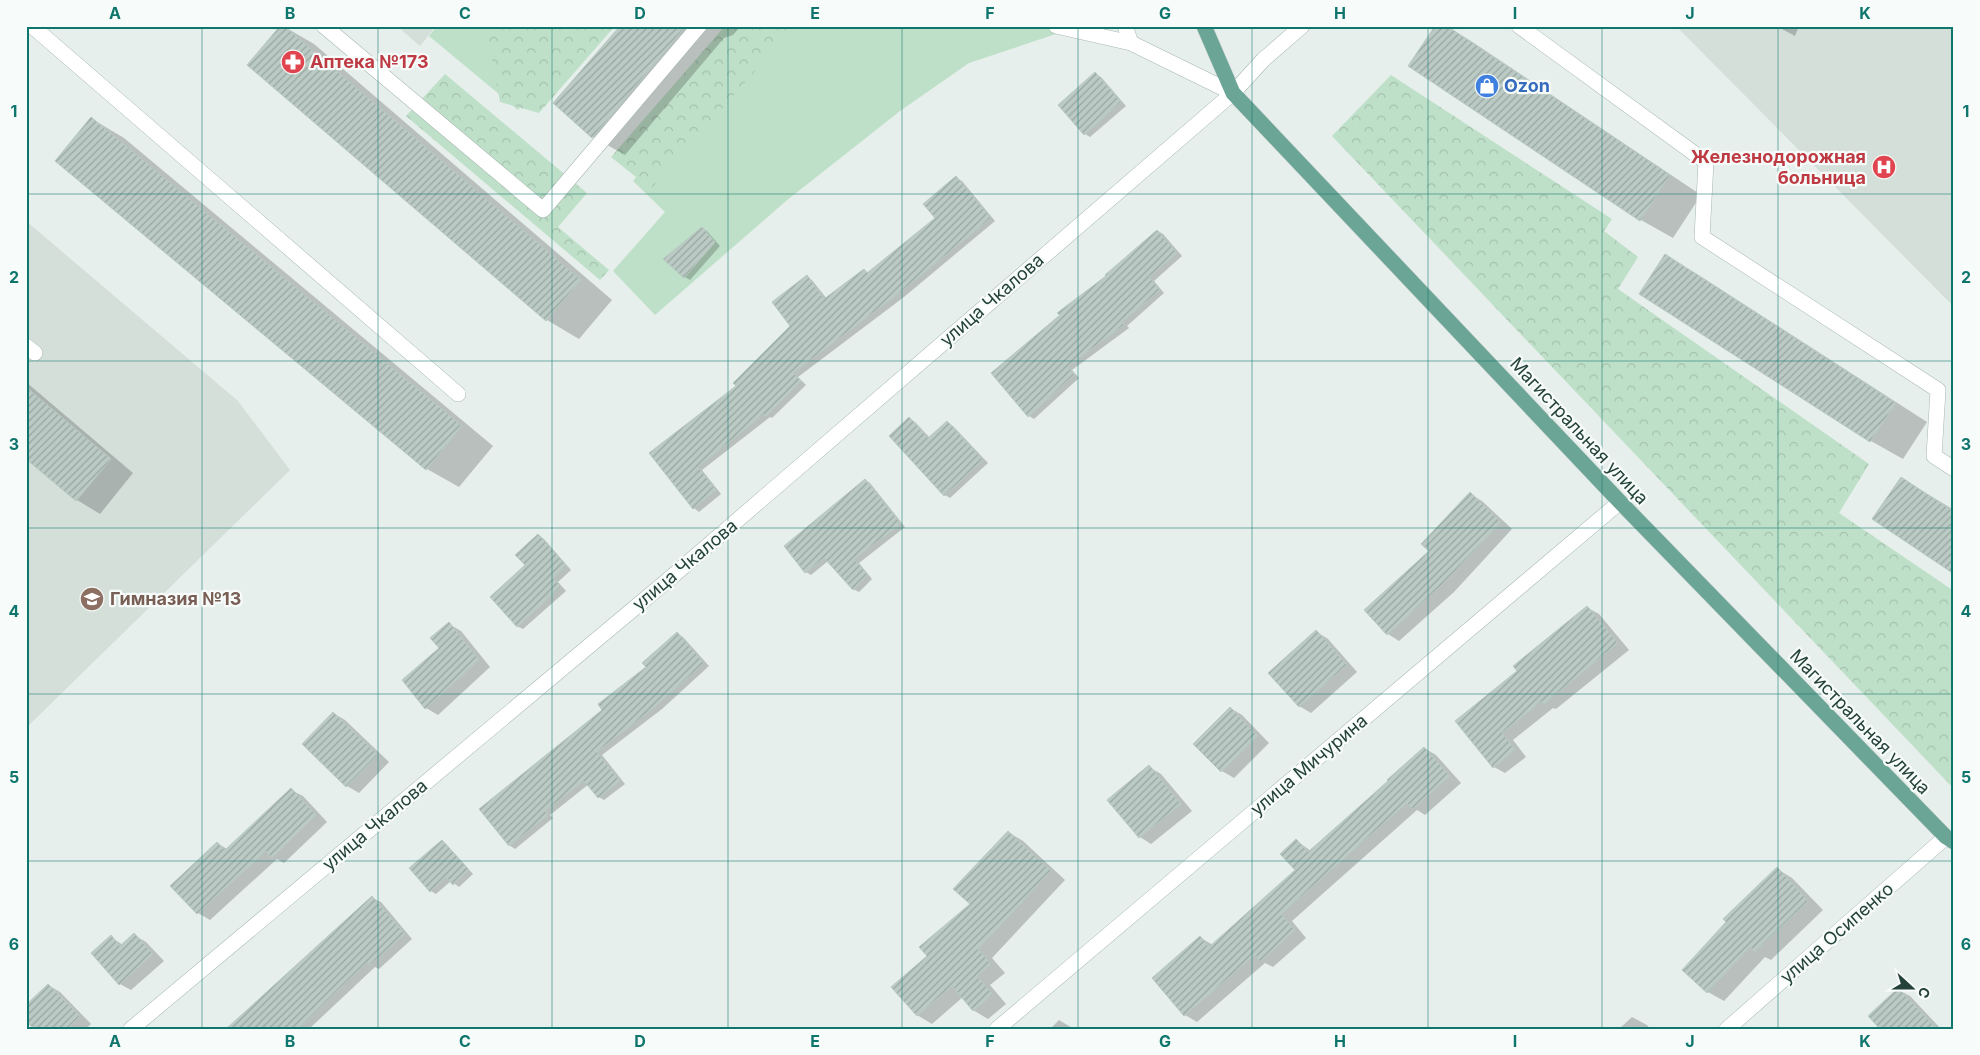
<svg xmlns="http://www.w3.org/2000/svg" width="1980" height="1055" viewBox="0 0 1980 1055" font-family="Inter,sans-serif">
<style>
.built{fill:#d4dfda}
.green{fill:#bfe0c8}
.forest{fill:url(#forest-crowns)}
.shadow{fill:#0003}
.building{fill:url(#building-hatch);stroke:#b8c9c2}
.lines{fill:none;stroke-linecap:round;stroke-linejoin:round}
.minor-casing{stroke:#a8b8b2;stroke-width:16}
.major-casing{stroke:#c2cac8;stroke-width:16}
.minor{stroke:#fff;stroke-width:15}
.major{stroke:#6aa596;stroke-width:15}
.grid{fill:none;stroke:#0f766e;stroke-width:1;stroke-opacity:0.55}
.labels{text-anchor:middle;stroke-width:4.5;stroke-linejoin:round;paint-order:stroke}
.health-label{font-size:18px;font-weight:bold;fill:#be3a42;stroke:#f7fbf9;text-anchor:start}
.shop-label{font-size:18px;font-weight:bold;fill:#366cbe;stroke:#f7fbf9;text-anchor:start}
.street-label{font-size:18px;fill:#24423a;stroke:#f7fbf9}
.education-label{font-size:18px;font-weight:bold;fill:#785e54;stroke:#f7fbf9;text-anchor:start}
.neatline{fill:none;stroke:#0f766e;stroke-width:2}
.grid-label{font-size:16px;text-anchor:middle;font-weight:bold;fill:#0f766e}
</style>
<defs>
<pattern id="forest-crowns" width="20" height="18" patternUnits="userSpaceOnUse" patternTransform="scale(1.25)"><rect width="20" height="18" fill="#bfe0c8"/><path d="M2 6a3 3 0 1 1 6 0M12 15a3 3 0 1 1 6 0" fill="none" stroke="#a4c1ad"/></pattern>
<pattern id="building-hatch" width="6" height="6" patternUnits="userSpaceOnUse" patternTransform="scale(1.25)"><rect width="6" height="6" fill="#bbcac4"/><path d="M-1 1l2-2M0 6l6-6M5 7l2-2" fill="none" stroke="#98a6a0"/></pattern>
</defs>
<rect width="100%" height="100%" fill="#e6efeb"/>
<!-- built -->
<g class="built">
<path d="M 397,26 L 436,26 L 420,46 Z"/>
<path d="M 1676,26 L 1954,26 L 1954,307 Z"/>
<path d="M 26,221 L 238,401 L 290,470 L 26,728 Z"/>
</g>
<!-- green -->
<g class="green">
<path d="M 437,26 L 588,26 L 518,110 L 429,36 Z"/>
<path d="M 766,26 L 1045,26 L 1059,33 L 969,63 L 900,111 L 786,201 L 655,315 L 613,271 L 665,212 L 633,181 Z"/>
</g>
<!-- forest -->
<g class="forest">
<path d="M 486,26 L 615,26 L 539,113 L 500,102 Z"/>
<path d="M 725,26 L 795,26 L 651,189 L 611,157 Z"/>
<path d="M 445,74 L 587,193 L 558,227 L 609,270 L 600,280 L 406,116 Z"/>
<path d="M 1391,75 L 1612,219 L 1604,231 L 1638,257 L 1618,289 L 1869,464 L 1839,513 L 1954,591 L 1954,789 L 1332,136 Z"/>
</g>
<!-- shadow -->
<g class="shadow">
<path d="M 283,26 L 314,44 L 612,300 L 579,339 L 547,320 L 249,65 Z"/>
<path d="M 621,26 L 741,26 L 733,35 L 724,38 L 625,155 L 593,137 Z"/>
<path d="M 1445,26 L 1471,41 L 1701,195 L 1673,238 L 1641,220 Z"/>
<path d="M 1776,26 L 1799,26 L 1795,36 Z"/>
<path d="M 1095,74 L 1101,77 L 1126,106 L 1090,137 L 1085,134 Z"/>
<path d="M 92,119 L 124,138 L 493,446 L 459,487 L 427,469 Z"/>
<path d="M 956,178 L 962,181 L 995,221 L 904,297 L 798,377 L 806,385 L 772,418 L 770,417 L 702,470 L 721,494 L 699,512 L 694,508 L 651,454 L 738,386 L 791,326 L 807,277 L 812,280 L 827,299 L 864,270 L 869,273 L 937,219 Z"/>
<path d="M 702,228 L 707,231 L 720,246 L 690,280 L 685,277 Z"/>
<path d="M 1158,231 L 1163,234 L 1182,256 L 1154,281 L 1164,293 L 1127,326 L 1129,328 L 1072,370 L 1079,378 L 1034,419 L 1029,416 Z"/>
<path d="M 1665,256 L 1697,274 L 1927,422 L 1903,459 L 1871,441 L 1641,293 Z"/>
<path d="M 26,382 L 133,473 L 100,514 L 77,500 L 26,457 Z"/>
<path d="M 909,418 L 915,422 L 930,438 L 947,422 L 953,426 L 988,463 L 950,498 L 945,495 Z"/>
<path d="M 1901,478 L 1954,510 L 1954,572 Z"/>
<path d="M 865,480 L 870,483 L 905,527 L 859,563 L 872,579 L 859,592 L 853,589 L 828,561 L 811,575 L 806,572 Z"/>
<path d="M 1470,494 L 1482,501 L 1512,529 L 1454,592 L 1399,641 L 1388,634 L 1365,610 L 1430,551 Z"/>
<path d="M 538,535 L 544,539 L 571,570 L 558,582 L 566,591 L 523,629 L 517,626 L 527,565 Z"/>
<path d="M 1588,608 L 1599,614 L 1629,650 L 1556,709 L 1553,708 L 1513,740 L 1526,757 L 1505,773 L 1494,767 L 1457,721 L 1518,671 Z"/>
<path d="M 449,624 L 461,631 L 490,667 L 438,715 L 426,708 L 403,680 L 440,648 Z"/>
<path d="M 1317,632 L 1328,639 L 1357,672 L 1311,713 L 1299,706 Z"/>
<path d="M 678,634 L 683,637 L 709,666 L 662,709 L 602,755 L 625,784 L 604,800 L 599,797 L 589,784 L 550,815 L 553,818 L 515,849 L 509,845 L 604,710 L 648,668 Z"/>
<path d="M 1230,708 L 1242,715 L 1269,743 L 1234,778 L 1222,771 L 1194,744 Z"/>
<path d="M 333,713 L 345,720 L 389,762 L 359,793 L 347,786 Z"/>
<path d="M 1424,748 L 1436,755 L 1461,783 L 1425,815 L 1417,810 L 1292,921 L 1306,938 L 1273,967 L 1265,963 L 1197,1022 L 1185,1015 L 1153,979 L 1201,938 L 1213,945 L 1296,871 L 1297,841 L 1311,851 L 1390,782 Z"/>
<path d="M 1149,767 L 1161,774 L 1192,811 L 1151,844 L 1140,837 Z"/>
<path d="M 291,790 L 303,796 L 327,822 L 284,863 L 277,859 L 210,920 L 198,913 L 172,886 L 217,843 L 227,849 Z"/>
<path d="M 1008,832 L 1023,841 L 1065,880 L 992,958 L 1005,973 L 990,985 L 1006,1004 L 988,1019 L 973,1010 L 963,997 L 932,1024 L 917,1015 L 929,956 L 972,904 Z"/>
<path d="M 442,841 L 447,845 L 473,874 L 459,887 L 451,881 L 436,894 L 431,891 Z"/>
<path d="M 1777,869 L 1792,878 L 1823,910 L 1771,960 L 1765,957 L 1724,1001 L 1708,992 L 1684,970 Z"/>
<path d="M 372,898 L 381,902 L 412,939 L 379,969 L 375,967 L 309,1029 L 228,1029 Z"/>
<path d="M 134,935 L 146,942 L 164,961 L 131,990 L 120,984 L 111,937 L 123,945 Z"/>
<path d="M 48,985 L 60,992 L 91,1024 L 86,1029 L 36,1029 Z"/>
<path d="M 1898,990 L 1910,996 L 1941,1029 L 1881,1029 Z"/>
<path d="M 1632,1017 L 1647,1025 L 1650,1029 L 1619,1029 Z"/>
<path d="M 1059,1020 L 1074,1029 L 1075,1029 L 1050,1029 Z"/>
</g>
<!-- building -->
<g class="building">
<path d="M 280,26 L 284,26 L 581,280 L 546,321 L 247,65 Z"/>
<path d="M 620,26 L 686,26 L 592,138 L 553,103 Z"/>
<path d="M 1435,26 L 1447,26 L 1670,175 L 1640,221 L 1408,66 Z"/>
<path d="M 1095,72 L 1121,102 L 1084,135 L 1058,105 Z"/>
<path d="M 91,117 L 462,426 L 426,470 L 55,161 Z"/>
<path d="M 956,176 L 991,218 L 898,294 L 793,373 L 801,381 L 766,416 L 764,414 L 698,467 L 716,490 L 693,509 L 649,453 L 736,386 L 733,383 L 790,326 L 772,302 L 807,275 L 824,299 L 864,269 L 867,273 L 935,218 L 923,204 Z"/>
<path d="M 702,227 L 715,242 L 684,278 L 663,259 Z"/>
<path d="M 1157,230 L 1177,253 L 1149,277 L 1160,290 L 1122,322 L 1124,325 L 1068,366 L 1074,375 L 1028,417 L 991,373 L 1060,315 L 1057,313 L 1106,276 L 1105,275 Z"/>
<path d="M 1665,254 L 1896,403 L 1870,442 L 1639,294 Z"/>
<path d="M 26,387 L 111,459 L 76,501 L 26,459 Z"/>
<path d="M 909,417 L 928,438 L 947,421 L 983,460 L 944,496 L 889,436 Z"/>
<path d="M 1901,477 L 1954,512 L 1954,574 L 1872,519 Z"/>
<path d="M 865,479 L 901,524 L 854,559 L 868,575 L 853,590 L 824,558 L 805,573 L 784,546 Z"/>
<path d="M 1470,492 L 1501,522 L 1442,585 L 1387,635 L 1364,610 L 1429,551 L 1421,544 Z"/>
<path d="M 538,534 L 567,566 L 553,578 L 561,587 L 517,627 L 490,597 L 525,565 L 515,555 Z"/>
<path d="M 1587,606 L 1618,643 L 1544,704 L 1542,701 L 1502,733 L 1515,750 L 1493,768 L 1455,721 L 1517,671 L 1513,666 Z"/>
<path d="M 449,622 L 479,660 L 425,709 L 402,680 L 439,648 L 430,638 Z"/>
<path d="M 1316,630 L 1347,665 L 1299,707 L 1268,673 Z"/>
<path d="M 677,632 L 704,663 L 656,706 L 597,752 L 620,781 L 598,798 L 584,781 L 545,811 L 548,815 L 509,846 L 479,809 L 602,710 L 598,704 L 646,667 L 642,663 Z"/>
<path d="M 1230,707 L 1258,736 L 1221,772 L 1193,744 Z"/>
<path d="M 333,712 L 378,755 L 346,787 L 302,744 Z"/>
<path d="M 1424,747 L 1450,776 L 1413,809 L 1407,803 L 1281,914 L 1295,930 L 1260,962 L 1255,955 L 1184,1016 L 1152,978 L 1200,936 L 1209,947 L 1295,870 L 1280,854 L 1296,839 L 1308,852 L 1388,781 L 1387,780 Z"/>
<path d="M 1149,765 L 1181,804 L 1139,838 L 1107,800 Z"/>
<path d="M 291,788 L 316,815 L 272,858 L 266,851 L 197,914 L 170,886 L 217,842 L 225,850 Z"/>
<path d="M 1008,831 L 1051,871 L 978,949 L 991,964 L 977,976 L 993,995 L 973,1011 L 952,986 L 917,1016 L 891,987 L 927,956 L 919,947 L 970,904 L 953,889 Z"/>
<path d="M 442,840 L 469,870 L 453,885 L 446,877 L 430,892 L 409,868 Z"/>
<path d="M 1777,867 L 1808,901 L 1755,952 L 1750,947 L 1707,993 L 1682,970 L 1726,922 L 1723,919 Z"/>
<path d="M 372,896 L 405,934 L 370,965 L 367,962 L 298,1029 L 226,1029 Z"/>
<path d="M 134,933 L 153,954 L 119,985 L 91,953 L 111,935 L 120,946 Z"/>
<path d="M 48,984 L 80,1016 L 67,1029 L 34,1029 L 26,1021 L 26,1005 Z"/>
<path d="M 1898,988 L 1937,1029 L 1880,1029 L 1868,1016 Z"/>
</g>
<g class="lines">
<!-- minor casing -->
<g class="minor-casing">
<g id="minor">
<path d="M 32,26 L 458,394"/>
<path d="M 324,26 L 543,210 L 699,26"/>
<path d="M 1056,26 L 1131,43 L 1233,93"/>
<path d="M 1125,26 L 1131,43"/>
<path d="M 1519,26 L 1706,162 L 1702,237 L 1938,390 L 1934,456 L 1954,469"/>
<path d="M 26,346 L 35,353"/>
<path d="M 131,1029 L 668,580 L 1233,93 L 1263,60 L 1302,26"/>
<path d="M 997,1029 L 1620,502"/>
<path d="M 1727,1029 L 1946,837"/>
</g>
</g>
<!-- major casing -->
<g class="major-casing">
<path id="major" d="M 1204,26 L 1233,93 L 1620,502 L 1946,837 L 1954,842"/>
</g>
<!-- minor -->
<use href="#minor" class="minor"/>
<!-- major -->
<use href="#major" class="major"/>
</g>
<!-- grid -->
<path class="grid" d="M 202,26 L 202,1029M 378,26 L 378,1029M 552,26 L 552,1029M 728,26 L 728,1029M 902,26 L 902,1029M 1078,26 L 1078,1029M 1252,26 L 1252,1029M 1428,26 L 1428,1029M 1602,26 L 1602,1029M 1778,26 L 1778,1029M 26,194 L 1954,194M 26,361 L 1954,361M 26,528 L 1954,528M 26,694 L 1954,694M 26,861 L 1954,861"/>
<!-- icons -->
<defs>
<g id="pharmacy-disc" transform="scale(1.25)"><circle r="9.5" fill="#e0444e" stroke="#f7fbf9"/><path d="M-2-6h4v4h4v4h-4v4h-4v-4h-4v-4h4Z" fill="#fff"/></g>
<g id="shop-disc" transform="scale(1.25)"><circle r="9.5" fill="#3f7fe0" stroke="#f7fbf9"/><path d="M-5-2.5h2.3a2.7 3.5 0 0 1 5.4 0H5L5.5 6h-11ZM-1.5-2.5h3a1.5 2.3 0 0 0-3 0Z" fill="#fff"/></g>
<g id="hospital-disc" transform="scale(1.25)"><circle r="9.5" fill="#e0444e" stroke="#f7fbf9"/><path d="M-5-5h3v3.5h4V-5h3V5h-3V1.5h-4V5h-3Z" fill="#fff"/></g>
<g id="school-disc" transform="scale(1.25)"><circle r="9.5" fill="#8d6e63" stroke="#f7fbf9"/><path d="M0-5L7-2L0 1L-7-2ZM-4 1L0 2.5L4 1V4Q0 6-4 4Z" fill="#fff"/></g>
</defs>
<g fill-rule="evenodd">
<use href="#pharmacy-disc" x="293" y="62"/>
<use href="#shop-disc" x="1487" y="86"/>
<use href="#hospital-disc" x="1884" y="167"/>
<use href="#school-disc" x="92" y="599"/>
</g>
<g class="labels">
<!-- health labels -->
<g class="health-label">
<text x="310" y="68">Аптека №173</text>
<text x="1866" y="163" text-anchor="end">Железнодорожная<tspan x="1866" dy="21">больница</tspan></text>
</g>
<!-- shop labels -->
<g class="shop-label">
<text x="1504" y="92">Ozon</text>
</g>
<!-- street labels -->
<g class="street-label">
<text transform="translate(992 300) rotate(-41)" y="6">улица Чкалова</text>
<text transform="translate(1579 431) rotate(47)" y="6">Магистральная улица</text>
<text transform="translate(685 565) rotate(-40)" y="6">улица Чкалова</text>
<text transform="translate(1860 722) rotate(46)" y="6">Магистральная улица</text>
<text transform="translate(1309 765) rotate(-40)" y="6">улица Мичурина</text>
<text transform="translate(375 825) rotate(-40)" y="6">улица Чкалова</text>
<text transform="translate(1837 933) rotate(-41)" y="6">улица Осипенко</text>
</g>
<!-- education labels -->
<g class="education-label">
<text x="110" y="605">Гимназия №13</text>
</g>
</g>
<!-- border -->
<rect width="1980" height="1055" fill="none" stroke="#f7fbf9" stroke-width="55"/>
<!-- north arrow -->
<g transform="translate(1912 988) rotate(111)" stroke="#f7fbf9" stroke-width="4" paint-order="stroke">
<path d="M0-4L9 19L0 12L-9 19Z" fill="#24423a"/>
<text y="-8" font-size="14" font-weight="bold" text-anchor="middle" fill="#24423a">С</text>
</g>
<rect x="28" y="28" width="1924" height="1000" class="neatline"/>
<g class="grid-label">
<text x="115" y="19">A</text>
<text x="290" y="19">B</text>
<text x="465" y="19">C</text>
<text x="640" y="19">D</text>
<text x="815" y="19">E</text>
<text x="990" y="19">F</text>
<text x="1165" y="19">G</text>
<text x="1340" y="19">H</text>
<text x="1515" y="19">I</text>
<text x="1690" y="19">J</text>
<text x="1865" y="19">K</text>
<text x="14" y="117">1</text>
<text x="1966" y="117">1</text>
<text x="14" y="283">2</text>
<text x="1966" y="283">2</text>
<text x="14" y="450">3</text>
<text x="1966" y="450">3</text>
<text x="14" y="617">4</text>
<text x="1966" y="617">4</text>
<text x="14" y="783">5</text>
<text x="1966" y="783">5</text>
<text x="14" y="950">6</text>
<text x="1966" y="950">6</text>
<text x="115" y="1047">A</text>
<text x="290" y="1047">B</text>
<text x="465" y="1047">C</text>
<text x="640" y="1047">D</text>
<text x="815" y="1047">E</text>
<text x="990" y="1047">F</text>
<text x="1165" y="1047">G</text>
<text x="1340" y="1047">H</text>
<text x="1515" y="1047">I</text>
<text x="1690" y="1047">J</text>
<text x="1865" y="1047">K</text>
</g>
</svg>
